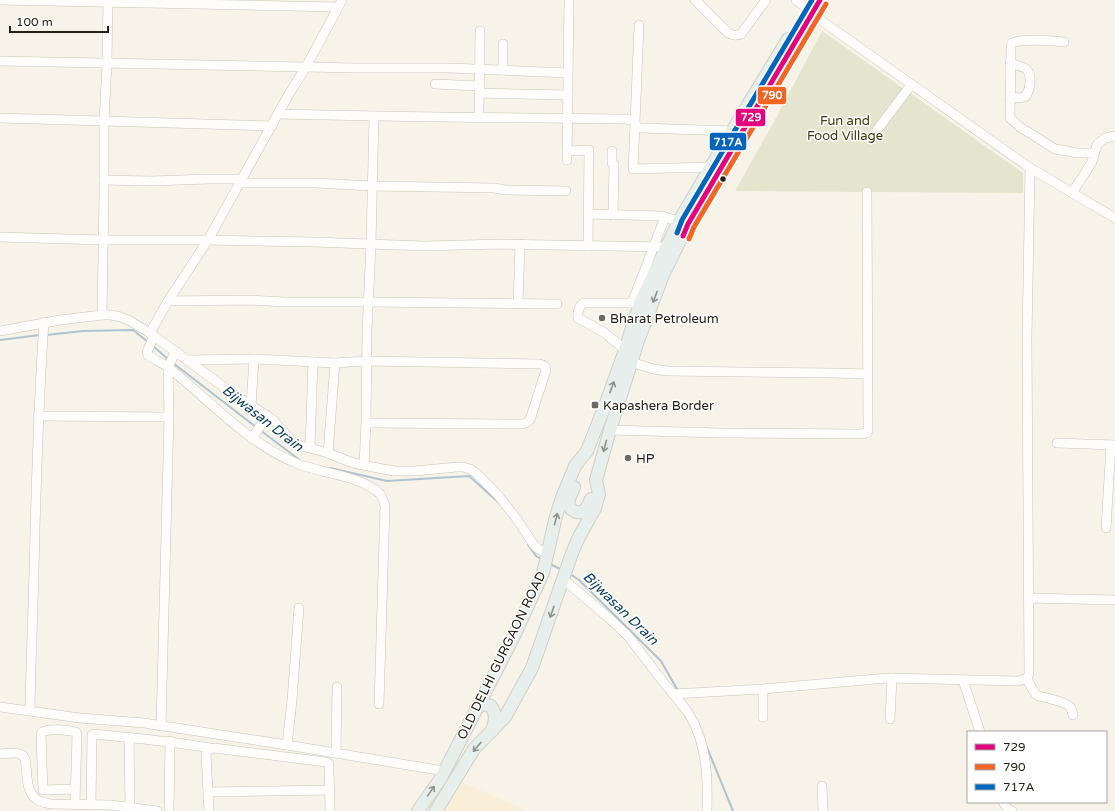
<svg xmlns="http://www.w3.org/2000/svg" width="1115" height="811" viewBox="0 0 1115 811" font-family="'Varela Round',sans-serif">
<style>
.built{fill:#f9efd9}
.green{fill:#e5e4ce}
.lines{fill:none;stroke-linecap:round;stroke-linejoin:round}
.stream{stroke:#afc3d2;stroke-width:2}
.minor-casing{stroke:#c7c3ba;stroke-width:10}
.major-casing{stroke:#d1cec9;stroke-width:14}
.minor{stroke:#fefdfc;stroke-width:9}
.major{stroke:#e6efeb;stroke-width:12}
.bus-1-casing{stroke:#fff;stroke-width:8}
.bus-2-casing{stroke:#fff;stroke-width:8}
.bus-3-casing{stroke:#fff;stroke-width:8}
.bus-1{stroke:#e5007d;stroke-width:5}
.bus-2{stroke:#f26522;stroke-width:5}
.bus-3{stroke:#0065bd;stroke-width:5}
.oneway{stroke:#8f928c}
.bus-dot{fill:#242017;stroke:#fff;stroke-width:1.5}
.poi-dot{fill:#6e6a60;stroke:#fff;stroke-width:1.5}
.labels{text-anchor:middle;stroke-width:3;stroke-linejoin:round;paint-order:stroke}
.park-label{font-size:13px;fill:#393a0d;stroke:#fff}
.poi-label{font-size:13px;fill:#242017;stroke:#fff;text-anchor:start}
.street-label{font-size:13px;fill:#242017;stroke:#fff}
.water-label{font-size:14px;font-style:italic;fill:#0c3f62;stroke:#fff}
.line-badge{stroke:#fff;stroke-width:1.5}
.badge-label{font-size:11px;text-anchor:middle;font-weight:bold;fill:#fff}
</style>
<rect width="100%" height="100%" fill="#f8f3e8"/>
<!-- built -->
<path class="built" d="M 449,776 L 527,811 L 425,811 Z"/>
<!-- green -->
<path class="green" d="M 822,31 L 1023,173 L 1023,193 L 735,191 L 776,118 Z"/>
<g class="lines">
<!-- stream -->
<g class="stream">
<path d="M 46,335 L 83,331 L 133,330 L 148,342"/>
<path d="M 0,340 L 40,335"/>
<path d="M 153,346 L 169,360"/>
<path d="M 173,363 L 256,427"/>
<path d="M 260,430 L 301,461"/>
<path d="M 330,468 L 387,481 L 469,476 L 498,502"/>
<path d="M 528,545 L 536,556 L 541,559"/>
<path d="M 550,564 L 562,570"/>
<path d="M 570,574 L 579,580 L 661,661 L 677,689"/>
<path d="M 706,745 L 733,811"/>
</g>
<!-- minor casing -->
<g class="minor-casing">
<g id="minor">
<path d="M 0,0 L 338,7"/>
<path d="M 695,0 L 728,33 C 733,36 736,36 741,34 L 766,0"/>
<path d="M 796,0 L 807,8"/>
<path d="M 812,14 L 1030,168 L 1115,218"/>
<path d="M 1064,42 C 1052,41 1023,38 1012,43 L 1011,46 L 1010,118 L 1020,127 L 1055,149 L 1078,153 L 1094,153"/>
<path d="M 503,44 L 503,70"/>
<path d="M 0,61 L 355,68 L 450,68 L 568,73"/>
<path d="M 435,84 L 479,86"/>
<path d="M 479,93 L 568,95"/>
<path d="M 1010,97 L 1020,98 L 1026,96 C 1030,89 1033,75 1026,69 C 1022,66 1015,65 1010,63"/>
<path d="M 278,114 C 393,117 509,118 625,119 L 632,120 L 635,122 L 637,127 L 641,128 L 732,131"/>
<path d="M 0,118 L 272,126"/>
<path d="M 479,118 L 480,31"/>
<path d="M 635,122 L 639,25"/>
<path d="M 635,125 L 633,169 L 711,167"/>
<path d="M 877,130 L 911,85"/>
<path d="M 567,151 L 589,150 L 588,246"/>
<path d="M 612,151 L 612,163 L 614,164 L 613,215"/>
<path d="M 567,160 L 569,0"/>
<path d="M 104,180 L 151,181 L 210,179 L 242,179"/>
<path d="M 240,183 L 316,183 L 372,186 L 494,188 L 506,190 L 566,191"/>
<path d="M 1072,193 L 1092,162 L 1097,145 L 1105,138 L 1115,136"/>
<path d="M 589,214 L 662,216 L 684,223"/>
<path d="M 0,237 L 103,240 L 208,240 L 313,242 L 424,246 L 501,244 L 667,247"/>
<path d="M 168,301 L 250,300 L 285,302 L 368,302 L 557,304"/>
<path d="M 632,303 L 665,217"/>
<path d="M 518,304 L 520,244"/>
<path d="M 102,315 L 104,192 L 104,122 L 107,63 L 108,0"/>
<path d="M 0,331 L 60,320 L 102,315 L 111,315 L 121,317 L 130,321 L 150,333 L 232,393 L 272,419 L 292,441 L 298,445 L 328,453 L 353,463 L 383,469 L 395,471 L 415,471 L 457,467 L 463,467 L 470,469 L 476,473 L 497,494 L 516,518 L 534,545 L 537,548 L 547,554"/>
<path d="M 150,333 L 168,301 L 208,240 L 289,94 L 306,67 L 342,0"/>
<path d="M 154,336 L 147,352 L 148,355 C 155,360 163,363 169,368 C 212,402 245,442 298,464 C 321,473 363,476 380,494 C 383,498 384,502 385,506 L 379,704"/>
<path d="M 625,350 L 605,333 L 578,318 C 577,313 579,305 584,303 L 640,303"/>
<path d="M 188,360 L 254,359 L 335,363 L 367,361 L 540,364 C 544,365 546,366 546,370 L 530,420 L 526,423 L 522,424 L 366,423"/>
<path d="M 631,362 L 653,369 L 667,371 L 833,373 L 867,374"/>
<path d="M 251,405 L 254,359"/>
<path d="M 38,416 L 169,417"/>
<path d="M 610,430 L 721,433 L 860,434 L 867,433 L 868,430 L 867,192"/>
<path d="M 252,439 L 267,415"/>
<path d="M 1057,443 L 1115,445"/>
<path d="M 310,448 L 313,362"/>
<path d="M 328,453 L 335,363"/>
<path d="M 364,465 L 366,423 L 367,331 L 371,244 L 374,117"/>
<path d="M 1106,528 L 1111,445"/>
<path d="M 563,579 L 610,619 L 628,636 L 654,670 L 673,694 L 763,689 L 887,678 L 1019,681 L 1027,678 L 1029,674 L 1027,339 L 1030,168"/>
<path d="M 1028,598 L 1115,600"/>
<path d="M 1027,678 C 1030,685 1032,691 1038,696 C 1046,698 1063,701 1069,706 C 1072,708 1072,712 1073,715"/>
<path d="M 963,680 L 980,732"/>
<path d="M 763,689 L 763,717"/>
<path d="M 673,694 C 679,701 684,707 689,714 C 707,743 708,778 707,811"/>
<path d="M 0,707 L 80,718 L 144,723 L 287,745 L 444,771"/>
<path d="M 30,711 C 31,650 34,590 35,529 C 37,460 39,391 44,322"/>
<path d="M 890,719 L 892,678"/>
<path d="M 161,726 L 169,417 L 168,367 L 174,355 L 177,352"/>
<path d="M 129,738 L 130,808"/>
<path d="M 287,745 L 292,700 L 299,608"/>
<path d="M 336,753 L 337,687"/>
<path d="M 0,754 C 6,754 16,751 22,755 C 30,760 22,788 36,799 C 39,802 46,803 51,804 L 110,805 L 157,811"/>
<path d="M 822,786 L 823,811"/>
<path d="M 208,792 L 330,790"/>
<path d="M 1003,802 L 1008,809 L 1012,811"/>
<path d="M 75,804 L 77,734 L 76,732 C 68,730 49,728 42,732 L 41,735 L 43,790 L 75,789"/>
<path d="M 91,805 L 92,735 L 94,734 C 133,738 171,741 210,748"/>
<path d="M 169,811 L 170,741"/>
<path d="M 209,811 L 206,755 C 207,750 209,748 214,748 L 326,762 L 329,764 L 329,768 L 330,811"/>
</g>
</g>
<!-- major casing -->
<g class="major-casing">
<g id="major">
<path d="M 574,487 C 572,493 567,500 569,506 C 570,509 574,511 576,512 C 585,514 588,506 591,499"/>
<path d="M 476,708 L 484,704 L 491,706 C 497,716 495,720 492,731"/>
<path d="M 418,811 L 441,778 L 512,640 L 543,573 L 556,516 L 563,495 L 575,466 L 587,451 L 606,403 L 625,350 L 640,303 L 679,221 L 732,131 L 788,39"/>
<path d="M 436,811 L 474,749 L 505,717 L 532,668 L 572,553 L 579,537 L 595,508 L 599,494 L 596,480 L 610,430 L 639,338 L 663,275 L 688,224 L 820,0"/>
</g>
</g>
<!-- minor -->
<use href="#minor" class="minor"/>
<!-- major -->
<use href="#major" class="major"/>
<!-- bus-1 casing -->
<g class="bus-1-casing">
<path id="bus-1" d="M 683,236 L 688,224 L 820,0"/>
</g>
<!-- bus-2 casing -->
<g class="bus-2-casing">
<path id="bus-2" d="M 689,239 L 694,227 L 826,4"/>
</g>
<!-- bus-3 casing -->
<g class="bus-3-casing">
<path id="bus-3" d="M 677,233 L 682,220 L 812,0"/>
</g>
<!-- bus-1 -->
<use href="#bus-1" class="bus-1"/>
<!-- bus-2 -->
<use href="#bus-2" class="bus-2"/>
<!-- bus-3 -->
<use href="#bus-3" class="bus-3"/>
</g>
<!-- one-way arrows -->
<defs><path id="oneway-shaft" d="M-6 0H5M1.5-3L5.5 0L1.5 3" fill="none" stroke-width="1.6" stroke-linecap="round" stroke-linejoin="round"/></defs>
<g class="oneway">
<use href="#oneway-shaft" transform="translate(655 297) rotate(111)"/>
<use href="#oneway-shaft" transform="translate(612 387) rotate(-70)"/>
<use href="#oneway-shaft" transform="translate(605 446) rotate(105)"/>
<use href="#oneway-shaft" transform="translate(556 519) rotate(-75)"/>
<use href="#oneway-shaft" transform="translate(552 612) rotate(109)"/>
<use href="#oneway-shaft" transform="translate(477 747) rotate(130)"/>
<use href="#oneway-shaft" transform="translate(431 791) rotate(-55)"/>
</g>
<!-- markers -->
<circle class="bus-dot" cx="723" cy="179" r="3.5"/>
<g class="poi-dot">
<circle cx="602" cy="318" r="4"/>
<rect x="591" y="401" width="8" height="8" rx="2"/>
<circle cx="628" cy="458" r="4"/>
</g>
<g class="labels">
<!-- park labels -->
<g class="park-label">
<text x="845" y="125">Fun and<tspan x="845" dy="15">Food Village</tspan></text>
</g>
<!-- poi labels -->
<g class="poi-label">
<text x="610" y="323">Bharat Petroleum</text>
<text x="603" y="410">Kapashera Border</text>
<text x="636" y="463">HP</text>
</g>
<!-- street labels -->
<g class="street-label">
<text transform="translate(501 655) rotate(-64)" y="5">OLD DELHI GURGAON ROAD</text>
</g>
<!-- water labels -->
<g class="water-label">
<text transform="translate(263 418) rotate(38)" y="5">Bijwasan Drain</text>
<text transform="translate(621 608) rotate(44)" y="5">Bijwasan Drain</text>
</g>
</g>
<g class="line-badge">
<rect x="757" y="86" width="30" height="19" rx="4" fill="#f26522"/>
<rect x="735" y="108" width="31" height="19" rx="4" fill="#e5007d"/>
<rect x="709" y="132" width="38" height="19" rx="4" fill="#0065bd"/>
</g>
<g class="badge-label">
<text x="772" y="99">790</text>
<text x="751" y="121">729</text>
<text x="728" y="146">717A</text>
</g>
<!-- legend -->
<rect x="967" y="731" width="140" height="72" fill="#ffffff" stroke="#a7a6a2"/>
<rect x="975" y="744" width="20" height="6" fill="#e5007d" stroke="#a7a6a2"/>
<text x="1003" y="751" font-size="12" fill="#242017">729</text>
<rect x="975" y="764" width="20" height="6" fill="#f26522" stroke="#a7a6a2"/>
<text x="1003" y="771" font-size="12" fill="#242017">790</text>
<rect x="975" y="784" width="20" height="6" fill="#0065bd" stroke="#a7a6a2"/>
<text x="1003" y="791" font-size="12" fill="#242017">717A</text>
<!-- scale -->
<path d="M10 26v6h98v-6" fill="none" stroke="#242017" stroke-width="2"/>
<text x="16" y="26" font-size="12" fill="#242017" stroke="#ffffff" stroke-width="3" paint-order="stroke">100 m</text>
</svg>
